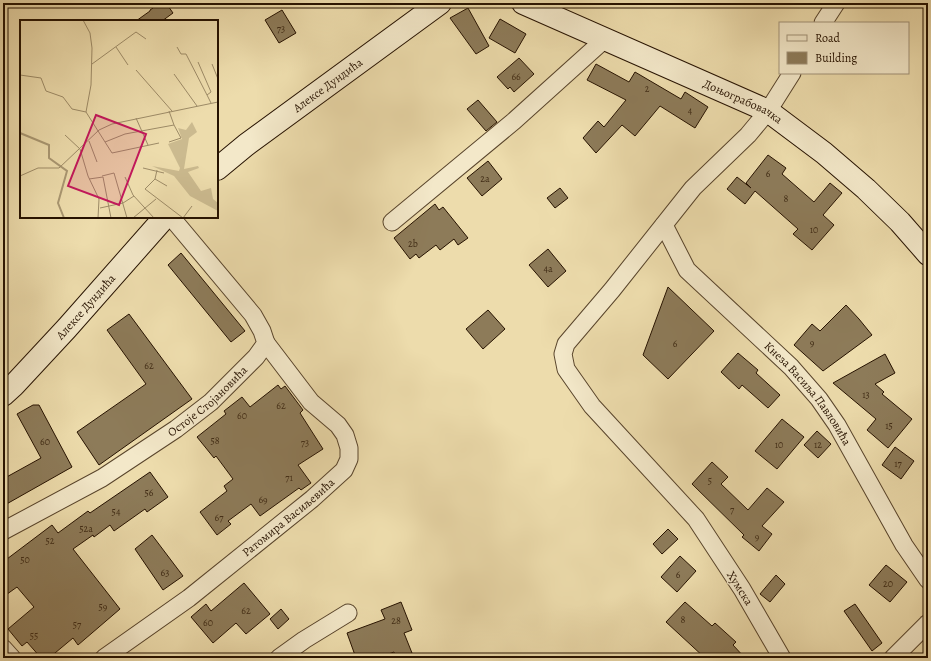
<svg xmlns="http://www.w3.org/2000/svg" width="931" height="661" viewBox="0 0 931 661" font-family="Alegreya,serif">
<style>
.building{fill:#8d7b59;stroke:#261200}
.lines{fill:none;stroke-linecap:round;stroke-linejoin:round}
.street-casing{stroke:#58442b;stroke-width:19}
.secondary-casing{stroke:#261200;stroke-width:24}
.street{stroke:#f3e8c9;stroke-width:17}
.secondary{stroke:#f3e8c9;stroke-width:22}
.labels{text-anchor:middle;stroke-width:3;stroke-linejoin:round;paint-order:stroke}
.number-label{font-size:10px;fill:#402c16}
.street-label{font-size:12px;fill:#261200;stroke:#f3e8c9}
.inset-river{fill:none;stroke:#a99772;stroke-width:2}
.inset-road{fill:none;stroke:#9d8b67;stroke-width:1}
.view{fill:#c2185b;fill-opacity:0.15;stroke:#c2185b;stroke-width:2}
.inset-edge{fill:none;stroke:#261200;stroke-width:2}
</style>
<rect width="100%" height="100%" fill="#eddcac"/>
<filter id="stains"><feTurbulence type="fractalNoise" baseFrequency=".005" numOctaves="4"/><feColorMatrix values="0 0 0 0 .2 0 0 0 0 .09 0 0 0 0 .02 0 0 0 .5 -.17"/></filter>
<radialGradient id="worn" r=".72"><stop offset=".6" stop-color="#630" stop-opacity="0"/><stop offset="1" stop-color="#630" stop-opacity=".3"/></radialGradient>
<!-- building -->
<g class="building">
<path d="M 149,3 L 166,3 L 173,13 L 162,21 L 136,21 L 150,11 L 150,10 L 153,8 Z"/>
<path d="M 468,8 L 489,46 L 476,54 L 450,18 Z"/>
<path d="M 282,10 L 296,33 L 279,43 L 265,20 Z"/>
<path d="M 500,19 L 526,34 L 515,53 L 489,38 Z"/>
<path d="M 519,58 L 534,74 L 514,92 L 510,87 L 508,89 L 497,77 Z"/>
<path d="M 596,64 L 629,82 L 635,72 L 681,99 L 685,92 L 708,107 L 695,128 L 660,106 L 635,136 L 622,125 L 596,153 L 583,138 L 598,121 L 604,127 L 626,100 L 587,80 Z"/>
<path d="M 478,100 L 497,122 L 486,131 L 467,109 Z"/>
<path d="M 768,155 L 786,168 L 782,174 L 814,202 L 830,183 L 842,193 L 823,215 L 834,225 L 812,250 L 793,234 L 798,229 L 755,191 L 745,204 L 727,189 L 737,177 L 751,188 L 746,183 Z"/>
<path d="M 488,161 L 502,179 L 482,196 L 467,178 Z"/>
<path d="M 560,188 L 568,198 L 555,208 L 547,198 Z"/>
<path d="M 435,204 L 439,210 L 443,207 L 468,238 L 458,245 L 454,239 L 440,250 L 436,245 L 419,258 L 416,254 L 410,259 L 394,238 Z"/>
<path d="M 548,249 L 566,271 L 548,287 L 529,265 Z"/>
<path d="M 181,253 L 245,331 L 231,342 L 168,265 Z"/>
<path d="M 668,287 L 714,331 L 668,379 L 643,355 Z"/>
<path d="M 846,305 L 859,319 L 872,335 L 823,371 L 794,345 L 812,324 L 820,331 Z"/>
<path d="M 488,310 L 505,329 L 483,349 L 466,329 Z"/>
<path d="M 129,314 L 192,399 L 99,465 L 77,432 L 146,384 L 107,330 Z"/>
<path d="M 738,353 L 758,370 L 756,373 L 780,395 L 768,408 L 742,385 L 739,389 L 721,372 Z"/>
<path d="M 885,354 L 895,373 L 875,384 L 884,392 L 882,394 L 912,419 L 888,448 L 867,430 L 876,419 L 833,383 Z"/>
<path d="M 278,385 L 281,389 L 285,386 L 303,410 L 300,413 L 323,449 L 298,465 L 311,483 L 301,490 L 299,488 L 260,516 L 251,504 L 228,521 L 231,524 L 217,535 L 200,512 L 227,491 L 224,486 L 233,479 L 216,456 L 214,458 L 197,437 L 226,414 L 224,411 L 242,397 L 250,407 Z"/>
<path d="M 33,405 L 39,405 L 72,467 L 3,506 L 3,479 L 41,458 L 17,414 Z"/>
<path d="M 782,419 L 804,437 L 777,469 L 755,451 Z"/>
<path d="M 817,431 L 831,444 L 818,458 L 804,445 Z"/>
<path d="M 895,447 L 914,461 L 901,479 L 882,465 Z"/>
<path d="M 712,462 L 728,477 L 721,484 L 748,510 L 767,488 L 784,502 L 762,526 L 772,534 L 759,551 L 742,537 L 744,535 L 692,484 Z"/>
<path d="M 150,472 L 168,497 L 147,512 L 145,509 L 114,531 L 110,525 L 94,537 L 93,535 L 73,549 L 120,609 L 78,645 L 73,638 L 49,658 L 41,658 L 27,642 L 22,646 L 8,629 L 34,607 L 17,587 L 3,597 L 3,562 L 52,525 L 58,533 L 88,511 L 90,513 Z"/>
<path d="M 668,529 L 678,539 L 662,554 L 653,544 Z"/>
<path d="M 152,535 L 183,576 L 163,590 L 135,549 Z"/>
<path d="M 680,556 L 696,571 L 677,592 L 661,577 Z"/>
<path d="M 886,565 L 907,582 L 890,602 L 869,585 Z"/>
<path d="M 776,575 L 785,584 L 770,602 L 760,594 Z"/>
<path d="M 244,583 L 270,614 L 246,634 L 236,623 L 213,643 L 191,617 L 206,604 L 211,611 Z"/>
<path d="M 401,602 L 412,630 L 404,633 L 412,653 L 398,658 L 396,658 L 394,652 L 377,658 L 356,658 L 347,633 L 385,619 L 381,610 Z"/>
<path d="M 685,602 L 712,626 L 715,623 L 736,642 L 733,645 L 745,658 L 705,658 L 666,622 Z"/>
<path d="M 855,604 L 882,643 L 872,651 L 844,611 Z"/>
<path d="M 281,609 L 289,619 L 278,629 L 270,619 Z"/>
</g>
<g class="lines">
<!-- street casing -->
<g class="street-casing">
<g id="street">
<path d="M 823,23 L 836,3"/>
<path d="M 392,222 L 514,121 L 605,39"/>
<path id="s1" d="M 664,225 L 687,270 L 791,367 L 819,399 L 837,425 L 904,545 L 928,580"/>
<path id="s2" d="M 3,531 L 102,478 L 176,429 L 211,402 L 256,357 L 266,343 L 262,331 L 253,315 L 171,217"/>
<path d="M 3,648 L 12,658"/>
<path id="s3" d="M 104,658 L 189,598 L 312,499 L 344,470 L 349,459 L 349,448 L 345,435 L 338,425 L 311,402 L 266,343"/>
<path d="M 279,658 L 304,640 L 348,613"/>
<path d="M 782,658 L 742,589 L 696,519 L 592,406 L 566,369 L 563,354 L 566,344 L 612,290 L 693,188 L 748,135 L 768,111 L 792,73"/>
<path d="M 893,658 L 928,623"/>
</g>
</g>
<!-- secondary casing -->
<g class="secondary-casing">
<g id="secondary">
<path id="s4" d="M 523,3 L 768,111 L 824,153 L 866,189 L 900,222 L 928,254"/>
<path id="s5" d="M 217,169 L 246,145 L 440,3"/>
<path id="s6" d="M 3,395 L 14,385 L 67,328 L 165,217"/>
</g>
</g>
<!-- street -->
<use href="#street" class="street"/>
<!-- secondary -->
<use href="#secondary" class="secondary"/>
</g>
<g class="labels">
<!-- number labels -->
<g class="number-label">
<text x="281" y="32">73</text>
<text x="516" y="80">66</text>
<text x="647" y="92">2</text>
<text x="690" y="114">4</text>
<text x="768" y="177">6</text>
<text x="485" y="182">2a</text>
<text x="786" y="202">8</text>
<text x="814" y="233">10</text>
<text x="413" y="247">2b</text>
<text x="548" y="272">4a</text>
<text x="812" y="346">9</text>
<text x="675" y="347">6</text>
<text x="149" y="369">62</text>
<text x="866" y="398">13</text>
<text x="281" y="409">62</text>
<text x="242" y="419">60</text>
<text x="889" y="429">15</text>
<text x="215" y="444">58</text>
<text x="45" y="445">60</text>
<text x="305" y="446">73</text>
<text x="779" y="448">10</text>
<text x="818" y="448">12</text>
<text x="898" y="467">17</text>
<text x="289" y="481">71</text>
<text x="710" y="484">5</text>
<text x="149" y="496">56</text>
<text x="263" y="503">69</text>
<text x="732" y="513">7</text>
<text x="116" y="515">54</text>
<text x="219" y="521">67</text>
<text x="86" y="532">52a</text>
<text x="757" y="540">9</text>
<text x="50" y="544">52</text>
<text x="25" y="563">50</text>
<text x="165" y="576">63</text>
<text x="678" y="578">6</text>
<text x="888" y="587">20</text>
<text x="103" y="610">59</text>
<text x="246" y="614">62</text>
<text x="683" y="623">8</text>
<text x="396" y="624">28</text>
<text x="208" y="626">60</text>
<text x="77" y="628">57</text>
<text x="34" y="639">55</text>
</g>
<!-- street labels -->
<g class="street-label">
<text dy="4" stroke="none"><textPath href="#s5" startOffset="139">Алексе Дундића</textPath></text>
<text dy="4" stroke="none"><textPath href="#s4" startOffset="241">Доњограбовачка</textPath></text>
<text dy="4" stroke="none"><textPath href="#s6" startOffset="121">Алексе Дундића</textPath></text>
<text dy="4" stroke="none"><textPath href="#s1" startOffset="224">Кнеза Васиља Павловића</textPath></text>
<text dy="4" stroke="none"><textPath href="#s2" startOffset="243">Остоје Стојановића</textPath></text>
<text dy="4" stroke="none"><textPath href="#s3" startOffset="232">Ратомира Васиљевића</textPath></text>
<text transform="translate(740 588) rotate(58)" y="4">Хумска</text>
</g>
</g>
<!-- overview -->
<g transform="translate(20 20)">
<rect width="198" height="198" fill="#eddcac"/>
<path d="M 172,102 L 177,112 L 169,118 L 164,149 L 178,146 L 179,148 L 168,152 L 181,171 L 191,168 L 193,179 L 198,183 L 198,191 L 170,176 L 154,156 L 132,146 L 159,151 L 160,148 L 148,124 L 162,119 L 158,108 L 166,110 Z" fill="#cbba8f"/>
<path class="inset-river" d="M 0,113 L 29,125 L 29,138 L 47,151 L 38,183 L 44,198"/>
<path class="inset-road" d="M 63,0 L 70,13 L 72,28 L 71,65 L 66,92M 96,27 L 108,45M 157,27 L 161,34 L 166,34 L 187,75M 178,42 L 191,72 L 187,75 L 191,83M 72,44 L 116,12 L 126,19M 192,44 L 198,59M 116,50 L 152,91M 154,54 L 177,86M 0,55 L 21,58 L 26,71 L 43,77 L 52,89 L 66,92 L 92,133 L 139,123M 116,98 L 128,125M 45,115 L 60,129 L 68,156 L 79,179 L 78,198M 69,121 L 77,142M 85,122 L 105,114 L 154,105 L 149,91M 149,122 L 161,118 L 154,105M 123,148 L 144,153M 137,150 L 135,159 L 125,169 L 163,198M 0,156 L 18,148 L 39,148 L 79,110 L 92,104 L 198,82M 82,156 L 94,153 L 107,198M 105,157 L 113,175 L 134,198M 69,159 L 83,157 L 91,198M 135,159 L 147,166M 80,188 L 103,183 L 114,176M 113,198 L 136,179M 163,198 L 172,186"/>
<path class="view" d="M 76,95 L 126,114 L 99,185 L 48,166 Z"/>
<rect width="198" height="198" class="inset-edge"/>
</g>
<!-- margin -->
<rect width="931" height="661" fill="none" stroke="#eddcac" stroke-width="16"/>
<rect x="4" y="4" width="923" height="653" fill="none" stroke="#261200" stroke-width="2"/>
<rect x="8" y="8" width="915" height="645" fill="none" stroke="#261200"/>
<!-- legend -->
<rect x="779" y="22" width="130" height="52" fill="#f3e8c9" stroke="#a19279"/>
<rect x="787" y="35" width="20" height="6" fill="#f3e8c9" stroke="#a19279"/>
<text x="815" y="42" font-size="12" fill="#261200">Road</text>
<rect x="787" y="52" width="20" height="12" fill="#8d7b59" stroke="#a19279"/>
<text x="815" y="62" font-size="12" fill="#261200">Building</text>
<rect width="100%" height="100%" filter="url(#stains)"/>
<rect width="100%" height="100%" fill="url(#worn)"/>
</svg>
